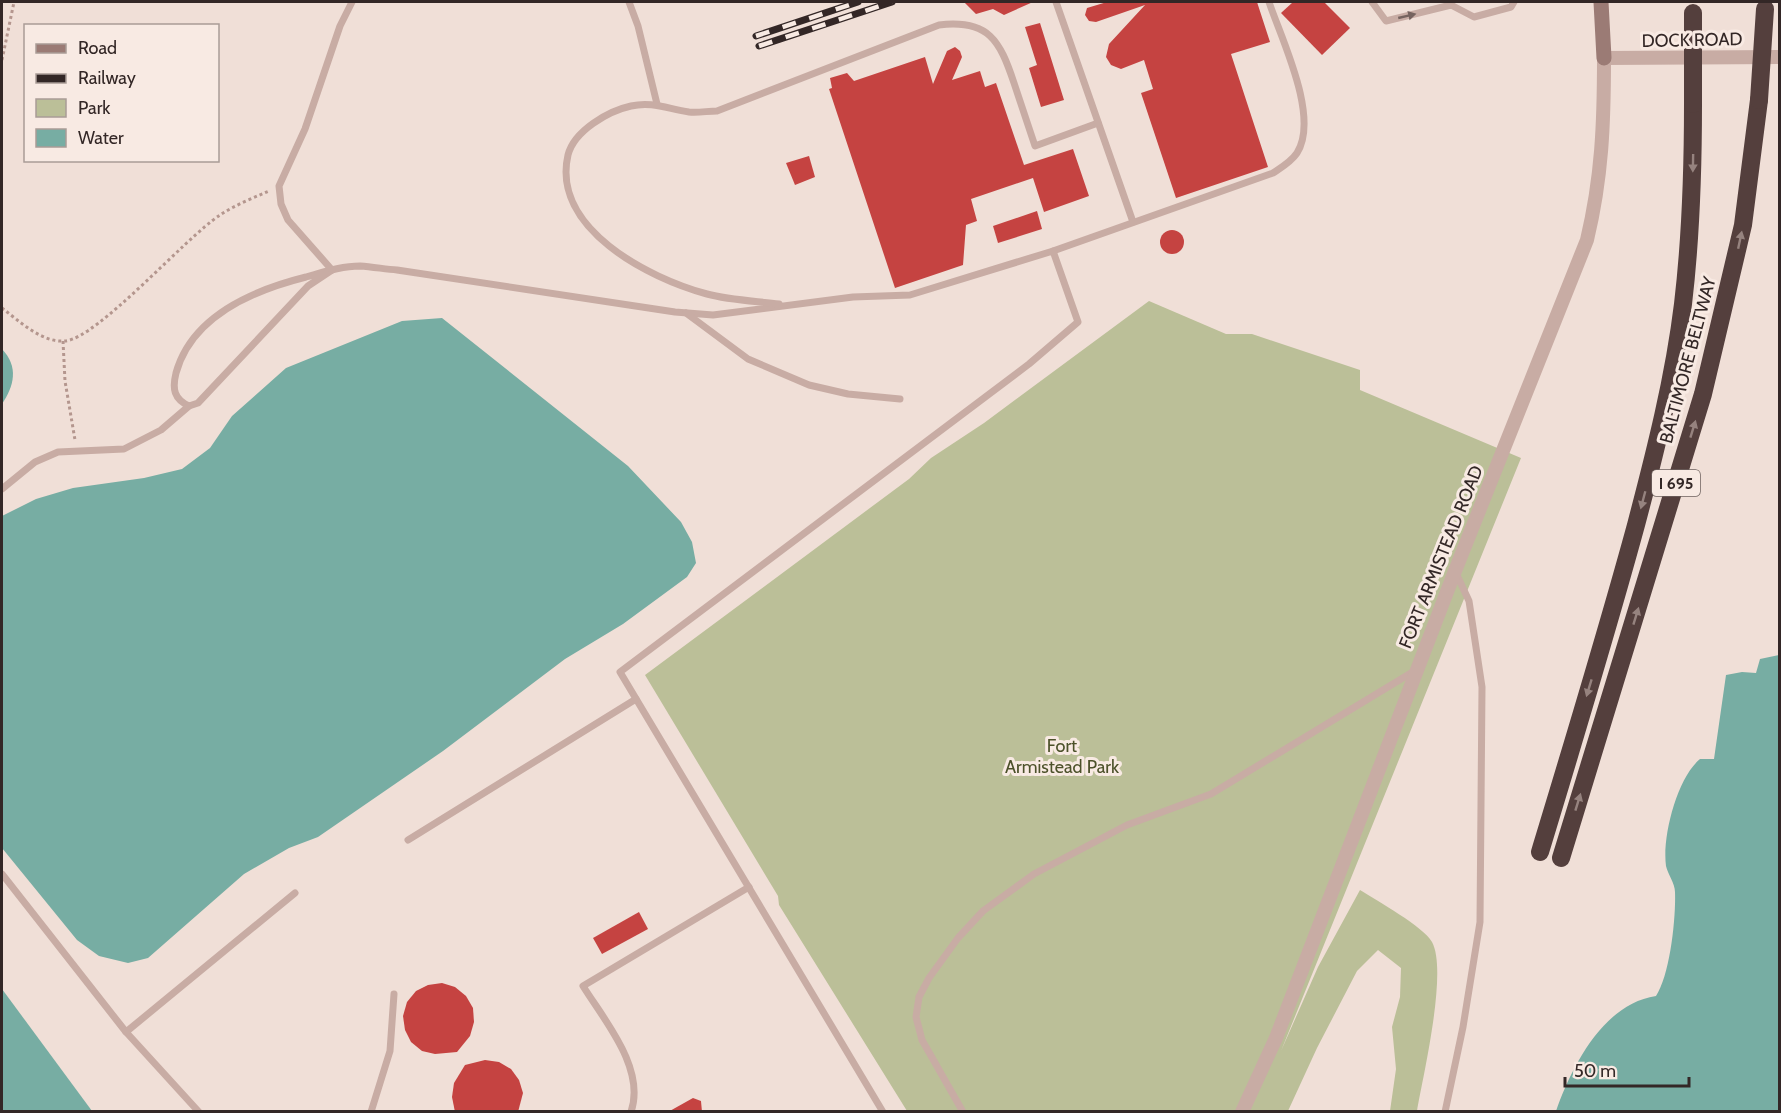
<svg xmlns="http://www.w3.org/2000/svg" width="1781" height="1113" viewBox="0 0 1781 1113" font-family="Cabin,sans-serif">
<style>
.green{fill:#bbbf98}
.water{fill:#77ada3}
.building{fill:#c54341}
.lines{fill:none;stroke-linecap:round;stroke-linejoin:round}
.path{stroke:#b4968e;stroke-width:3;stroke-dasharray:3 3;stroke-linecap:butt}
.lane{stroke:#c8aca4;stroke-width:7}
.street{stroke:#c8aca4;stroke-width:14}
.secondary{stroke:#9b7b75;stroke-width:15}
.highway{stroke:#543f3d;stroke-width:18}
.rail-casing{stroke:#332726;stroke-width:7}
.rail{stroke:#f8eae3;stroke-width:4.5;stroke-dasharray:14;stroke-linecap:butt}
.highway-bridge{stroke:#543f3d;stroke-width:18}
.oneway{fill:#76635f}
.oneway2{fill:#96837f}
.labels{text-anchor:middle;stroke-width:6;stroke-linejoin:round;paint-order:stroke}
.shield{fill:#f8eae3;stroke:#6e625f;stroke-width:1.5}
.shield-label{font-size:16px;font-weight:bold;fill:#332726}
.street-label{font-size:18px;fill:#332726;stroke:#f8eae3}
.park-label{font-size:18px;fill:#4c512a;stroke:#f8eae3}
</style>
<rect width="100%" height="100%" fill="#f0dfd7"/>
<!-- green -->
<path class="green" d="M 1149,301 L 1226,334 L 1252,334 L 1360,370 L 1360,390 L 1521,458 L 1281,1051 L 1318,967 L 1360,890 C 1376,900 1424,927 1432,942 C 1448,971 1423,1076 1417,1111 L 1390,1111 L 1396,1069 L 1392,1027 L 1400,997 L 1401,968 L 1378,950 L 1357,971 L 1317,1048 L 1288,1111 L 907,1111 L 779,905 L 778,896 L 645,675 L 909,479 L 931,458 L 984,423 Z"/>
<!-- water -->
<g class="water">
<path d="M 442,318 L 628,466 L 681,522 L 692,542 L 696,563 L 687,577 L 623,624 L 565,659 L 443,751 L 318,837 L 289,848 L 244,874 L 148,958 L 128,963 L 99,956 L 77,940 L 2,848 L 2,516 L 36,499 L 73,488 L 144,478 L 182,469 L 210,448 L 232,416 L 286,368 L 402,321 Z"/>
<path d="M 2,349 C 19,367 14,386 2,404 Z"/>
<path d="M 1779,655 L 1779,1111 L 1556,1111 C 1572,1066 1603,1004 1656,996 C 1670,975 1676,918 1675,892 C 1675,883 1668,875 1666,866 C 1662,837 1677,778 1700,759 L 1714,759 L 1726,675 L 1742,672 L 1756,673 L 1760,659 Z"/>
<path d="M 2,989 L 92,1111 L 2,1111 Z"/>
</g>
<!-- building -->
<g class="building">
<path d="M 964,2 L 1033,2 L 1004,15 L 993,9 L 976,14 Z"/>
<path d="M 1107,2 L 1257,2 L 1270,42 L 1231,54 L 1268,167 L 1176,198 L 1141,93 L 1153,89 L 1144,60 L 1121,69 L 1111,65 L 1106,57 L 1109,44 L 1145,5 L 1096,22 L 1089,21 L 1085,15 L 1087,8 Z"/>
<path d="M 1293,2 L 1324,2 L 1350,28 L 1322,55 L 1281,13 Z"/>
<path d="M 1040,23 L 1064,100 L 1041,107 L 1029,68 L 1037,65 L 1025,27 Z"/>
<path d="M 955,47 L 960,51 L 962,57 L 952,80 L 980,71 L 985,87 L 996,83 L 1024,165 L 1073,149 L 1089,196 L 1044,212 L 1033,178 L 971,199 L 977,221 L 966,225 L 963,265 L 895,288 L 829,89 L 832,88 L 830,78 L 847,73 L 854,81 L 925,57 L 933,84 L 947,51 Z"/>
<path d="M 809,156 L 815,177 L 795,185 L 786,163 Z"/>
<path d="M 1037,211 L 1042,229 L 998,243 L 993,226 Z"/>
<circle cx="1172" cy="242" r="12"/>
<path d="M 639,912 L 648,929 L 602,954 L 593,938 Z"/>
<path d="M 442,983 L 455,987 L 466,996 L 473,1008 L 474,1022 L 470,1036 L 457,1052 L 435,1054 L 422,1051 L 411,1042 L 405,1030 L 403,1016 L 407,1002 L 416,991 L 428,985 Z"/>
<path d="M 485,1060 L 499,1062 L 511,1069 L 519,1080 L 523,1093 L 518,1112 L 455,1112 L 452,1097 L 454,1083 L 465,1065 Z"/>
<path d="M 693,1098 L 701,1101 L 702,1112 L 668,1112 Z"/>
</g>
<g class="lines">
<!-- path -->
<g class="path">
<path d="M 2,60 L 14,2"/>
<path d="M 2,308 C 19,321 42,343 65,341 C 98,338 185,238 220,215 C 235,205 253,198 269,191"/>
<path d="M 63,341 L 65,381 L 75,440"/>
</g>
<!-- lane -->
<g class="lane">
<path d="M 629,2 L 638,26 L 657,104"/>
<path d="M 1056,2 L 1133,222"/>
<path d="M 1372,2 L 1386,21 L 1451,5 L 1474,17 L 1511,7 L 1514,2"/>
<path d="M 1053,251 L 1273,173 C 1282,167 1291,162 1297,153 C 1320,117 1281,38 1269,2"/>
<path d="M 332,270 L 308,286 L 198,403 L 189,406 C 174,399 172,389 176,373 C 192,315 254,290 306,277 C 324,272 342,266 360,266 C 373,267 385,269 397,270 L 675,312 L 713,315 L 853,297 L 910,295 L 1053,251 L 1078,322 L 1029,364 L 620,672 L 883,1112"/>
<path d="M 332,270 L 288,220 L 281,204 L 279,186 L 305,129 L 340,26 L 352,2"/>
<path d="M 779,304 C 755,301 729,300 707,294 C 648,278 551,228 568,155 C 574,131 608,111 631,106 C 652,101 668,109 689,112 C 698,113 708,111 717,111 L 939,25 C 989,19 1000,41 1014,83 C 1021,104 1028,125 1035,146 L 1098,123"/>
<path d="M 686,313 L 748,359 L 809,385 L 848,394 L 900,399"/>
<path d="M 2,489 L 35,462 L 58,452 L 124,449 L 161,430 L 189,406"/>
<path d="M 408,840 L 636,699"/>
<path d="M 2,874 L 126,1032 L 199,1112"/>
<path d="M 126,1032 L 295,893"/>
<path d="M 371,1112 L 390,1051 L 394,994"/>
<path d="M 631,1112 C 646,1068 604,1020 583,986 L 749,887"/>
<path d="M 963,1112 L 922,1040 L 916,1017 L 919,997 L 929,978 L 958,938 L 983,911 L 1034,874 L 1127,825 L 1211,794 L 1416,670"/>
<path d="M 1445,1112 L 1463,1027 L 1480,922 L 1482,687 L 1469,601 L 1455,571"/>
</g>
<!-- street -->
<path class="street" d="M 1242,1112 L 1276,1038 L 1455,571 L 1587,240 C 1602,177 1604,124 1604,58 L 1780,57"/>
<!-- secondary -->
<path class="secondary" d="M 1601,2 L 1604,58"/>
<!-- highway -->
<g class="highway">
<path d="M 1540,852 C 1573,743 1606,635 1636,525 C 1655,453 1674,378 1683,304 C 1691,237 1693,171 1693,104"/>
<path d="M 1561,858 L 1703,394 L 1743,225 L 1759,100"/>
</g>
<!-- rail casing -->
<g class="rail-casing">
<g id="rail">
<path d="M 756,36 L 858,2"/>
<path d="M 759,46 L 892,2"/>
</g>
</g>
<!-- rail -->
<use href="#rail" class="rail"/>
<!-- highway-bridge -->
<g class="highway-bridge">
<path d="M 1759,100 L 1765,9"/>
<path d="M 1693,104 L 1693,13"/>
</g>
</g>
<!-- one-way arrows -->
<defs><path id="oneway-solid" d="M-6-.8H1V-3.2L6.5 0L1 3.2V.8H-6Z" transform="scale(1.5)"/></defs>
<use class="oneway" href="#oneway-solid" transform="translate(1407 16) rotate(-13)"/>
<g class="oneway2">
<use href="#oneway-solid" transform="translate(1693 163) rotate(91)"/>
<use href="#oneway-solid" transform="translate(1740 240) rotate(-78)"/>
<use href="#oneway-solid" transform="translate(1693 429) rotate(-73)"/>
<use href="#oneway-solid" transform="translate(1643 500) rotate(105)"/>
<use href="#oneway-solid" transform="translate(1636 616) rotate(-73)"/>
<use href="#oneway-solid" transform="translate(1589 688) rotate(107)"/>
<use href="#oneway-solid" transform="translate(1578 802) rotate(-73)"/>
</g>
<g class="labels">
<!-- shield labels -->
<rect class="shield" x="1652" y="470" width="48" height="26" rx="4.5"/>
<g class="shield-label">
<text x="1676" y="489">I 695</text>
</g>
<!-- street labels -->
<g class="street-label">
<text transform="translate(1692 40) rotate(-1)" y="6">DOCK ROAD</text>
<text transform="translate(1688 360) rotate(-75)" y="6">BALTIMORE BELTWAY</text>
<text transform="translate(1441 557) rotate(-68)" y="6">FORT ARMISTEAD ROAD</text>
</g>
<!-- park labels -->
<g class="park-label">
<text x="1062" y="752">Fort<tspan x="1062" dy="21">Armistead Park</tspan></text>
</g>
</g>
<!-- border -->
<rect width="1781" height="1113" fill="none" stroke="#332726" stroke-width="6"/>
<!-- legend -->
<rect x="24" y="24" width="195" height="138" fill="#f8eae3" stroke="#a99c97" stroke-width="1.5"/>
<rect x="36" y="44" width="30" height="9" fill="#9b7b75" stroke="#a99c97" stroke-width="1.5"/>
<text x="78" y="54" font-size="18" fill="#332726">Road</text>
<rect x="36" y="74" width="30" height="9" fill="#332726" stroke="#a99c97" stroke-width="1.5"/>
<text x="78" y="84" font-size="18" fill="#332726">Railway</text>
<rect x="36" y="99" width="30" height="18" fill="#bbbf98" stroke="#a99c97" stroke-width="1.5"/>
<text x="78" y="114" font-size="18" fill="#332726">Park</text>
<rect x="36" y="129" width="30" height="18" fill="#77ada3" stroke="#a99c97" stroke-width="1.5"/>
<text x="78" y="144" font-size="18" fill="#332726">Water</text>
<!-- scale -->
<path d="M1565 1077v9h124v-9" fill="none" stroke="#332726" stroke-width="3"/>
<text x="1574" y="1077" font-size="18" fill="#332726" stroke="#f8eae3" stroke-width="4.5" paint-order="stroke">50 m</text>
</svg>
